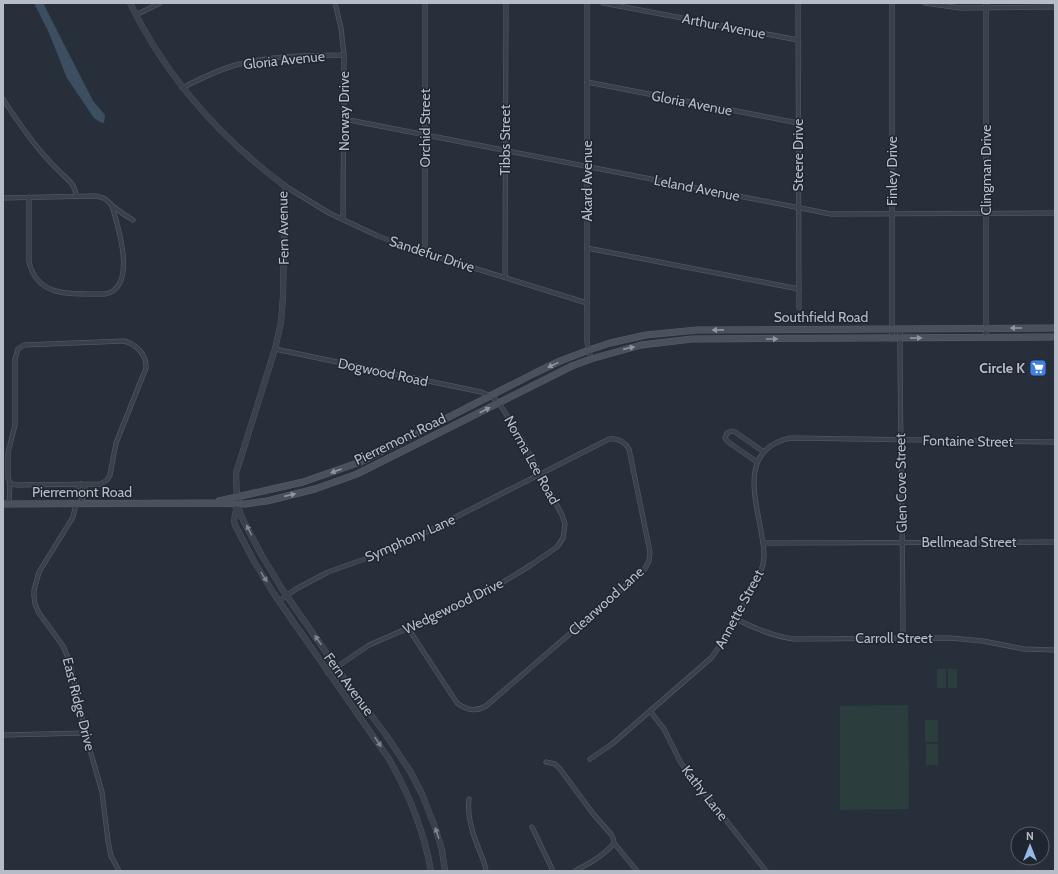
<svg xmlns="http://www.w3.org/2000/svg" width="1058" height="874" viewBox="0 0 1058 874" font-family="Cabin,sans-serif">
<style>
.green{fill:#2b3e3d}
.water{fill:#3e4e61}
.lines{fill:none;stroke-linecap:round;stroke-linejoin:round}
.minor-casing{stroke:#585f69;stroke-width:5}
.tertiary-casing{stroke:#585f69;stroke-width:6}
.secondary-casing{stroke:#585f69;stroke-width:7}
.minor{stroke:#3a414b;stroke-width:4}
.tertiary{stroke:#3a414b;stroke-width:5.5}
.secondary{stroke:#49515d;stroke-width:6}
.oneway{fill:#9097a1}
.oneway2{fill:#7e858f}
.labels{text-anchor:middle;stroke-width:3;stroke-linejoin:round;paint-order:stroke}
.street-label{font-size:14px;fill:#b6bdc6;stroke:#1f2630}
.poi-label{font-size:14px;font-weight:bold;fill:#b6bdc6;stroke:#1f2630;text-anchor:end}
</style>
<rect width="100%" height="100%" fill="#27303a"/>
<!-- green -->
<g class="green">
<rect x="937" y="669" width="9" height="19"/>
<rect x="948" y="669" width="9" height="19"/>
<path d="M 908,705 L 909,809 L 840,810 L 840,706 Z"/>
<rect x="925" y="720" width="13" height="22"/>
<rect x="926" y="744" width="12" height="21"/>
</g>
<!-- water -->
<path class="water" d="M 34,3 L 43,3 L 93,101 L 105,115 L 104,123 L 100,122 L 94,118 L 67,78 L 49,33 Z"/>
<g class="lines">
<!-- minor casing -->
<g class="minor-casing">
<g id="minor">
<path d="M 335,3 L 341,28 L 344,55 L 343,220"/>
<path d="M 587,3 L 587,342 L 591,359"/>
<path d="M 603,3 L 798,40"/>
<path d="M 798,3 L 799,308"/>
<path d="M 892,3 L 892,339"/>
<path d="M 925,3 L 960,8 L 1055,7"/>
<path d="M 986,3 L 986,338"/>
<path d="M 136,15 L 160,3"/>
<path d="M 587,82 L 798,123"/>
<path d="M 182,88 C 200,79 217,70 236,65 C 271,55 308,56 344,55"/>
<path d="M 3,99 C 20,125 37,150 60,172 C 67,179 76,185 76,196"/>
<path d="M 344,119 L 831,214 L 1055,213"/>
<path d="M 285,186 L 329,213 L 378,236 L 425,253 L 587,303"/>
<path d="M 29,197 L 29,262 C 38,300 75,293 105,294 C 138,288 118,226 112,206"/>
<path d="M 3,198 L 95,196 C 108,198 105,200 114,207 C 120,212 126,216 133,220"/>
<path d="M 587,248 L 799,289"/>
<path d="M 425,253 L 425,3"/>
<path d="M 505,277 L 506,3"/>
<path d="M 900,329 C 900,432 903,535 903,638"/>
<path d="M 124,341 C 136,344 147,355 146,368 L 116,443 L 110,475 L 107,480 L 101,484 L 16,485 L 10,483 L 8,478 L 8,453 L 15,425 L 15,359 L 18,349 L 24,345 Z"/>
<path d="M 275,349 L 481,392 L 491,396 L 499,403 L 520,436 L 562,515 L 565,524 L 563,538 L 557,547 L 531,565 L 495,587 L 452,609 L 369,645 L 328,673"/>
<path d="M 757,462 L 728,442 L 725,438 L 727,433 L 732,431 L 735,432 L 764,452"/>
<path d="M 82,499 L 78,495 L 78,488 L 81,484 L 85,488 L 85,495 L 82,499 L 82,504"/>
<path d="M 9,504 L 10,483"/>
<path d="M 76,504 L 73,517 L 39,572 L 34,590 L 34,596 L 35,604 L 39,613 L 63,646 L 70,663 L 88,743 L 102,792 L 108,841 L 111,856 L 119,871"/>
<path d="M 763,543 L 1055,542"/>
<path d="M 279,601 L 296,589 L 328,572 L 393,549 L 609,439 C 618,438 624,441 629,449 L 650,552 L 649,561 L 644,570 L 486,706 C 476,712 466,710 457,703 L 408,628"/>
<path d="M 736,619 C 755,629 772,636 794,639 L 950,638 L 983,641 L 1024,649 L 1055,650"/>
<path d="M 650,711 L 664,729 L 681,763 L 766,871"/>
<path d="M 3,735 L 86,733"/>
<path d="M 590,759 L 612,744 L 711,658 L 725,639 L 759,576 C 762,569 764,562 764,555 C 763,514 730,452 790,438 L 1055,442"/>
<path d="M 546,762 L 555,764 L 560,769 L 594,815 L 611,834 L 613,838 L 614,843 C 605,855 588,864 575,871"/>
<path d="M 469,799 C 467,815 472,832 478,847 C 481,855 485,862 486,871"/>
<path d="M 532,827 L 553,871"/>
<path d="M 614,843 L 637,871"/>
</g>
</g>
<!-- tertiary casing -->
<g class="tertiary-casing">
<g id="tertiary">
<path d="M 130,3 C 166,77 219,137 285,186 L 283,297 L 281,322 L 275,349 L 236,473 L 237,504 L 234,521 L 235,525 L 255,563 L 274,594 L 389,759 C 409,794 424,831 431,871"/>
<path d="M 237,504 L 243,520 L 261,554 L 282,589 L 353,691 L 386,735 L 410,771 L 422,794 L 435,827 L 442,850 L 445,871"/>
</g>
</g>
<!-- secondary casing -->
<g class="secondary-casing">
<g id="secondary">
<path d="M 219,501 L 303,482 L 363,461 L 535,373 L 560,361 L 589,350 L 610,343 L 646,335 L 697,330 L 1055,328"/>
<path d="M 3,504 L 209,503 L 245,504 L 267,501 L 315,489 L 357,474 L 572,366 L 591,359 L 641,345 L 692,339 L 1055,337"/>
</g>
</g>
<!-- minor -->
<use href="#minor" class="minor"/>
<!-- tertiary -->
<use href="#tertiary" class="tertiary"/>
<!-- secondary -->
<use href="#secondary" class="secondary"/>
</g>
<!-- one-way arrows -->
<defs><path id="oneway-solid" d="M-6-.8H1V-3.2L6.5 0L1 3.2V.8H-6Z"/></defs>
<g class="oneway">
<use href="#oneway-solid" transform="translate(1016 328) rotate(180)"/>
<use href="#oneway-solid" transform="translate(718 330) rotate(179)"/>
<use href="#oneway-solid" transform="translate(916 338) rotate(-1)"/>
<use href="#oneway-solid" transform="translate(772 339)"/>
<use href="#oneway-solid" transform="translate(629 348) rotate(-13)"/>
<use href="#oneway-solid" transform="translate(553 365) rotate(154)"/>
<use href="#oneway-solid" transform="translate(485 410) rotate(-27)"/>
<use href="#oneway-solid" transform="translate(336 471) rotate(160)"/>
<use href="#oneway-solid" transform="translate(290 495) rotate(-13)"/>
</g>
<g class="oneway2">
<use href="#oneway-solid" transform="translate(249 530) rotate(-117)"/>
<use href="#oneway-solid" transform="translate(264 577) rotate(58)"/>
<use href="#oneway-solid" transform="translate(318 640) rotate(-125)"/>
<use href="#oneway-solid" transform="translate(378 742) rotate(56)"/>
<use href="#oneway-solid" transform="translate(437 833) rotate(-109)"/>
</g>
<!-- icons -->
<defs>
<g id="supermarket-square" transform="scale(0.9)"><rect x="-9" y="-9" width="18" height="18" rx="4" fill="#3f7fe0" stroke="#1f2630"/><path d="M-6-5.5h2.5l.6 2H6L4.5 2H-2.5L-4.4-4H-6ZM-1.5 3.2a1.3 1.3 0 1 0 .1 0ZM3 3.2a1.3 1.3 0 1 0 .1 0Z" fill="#fff"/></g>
</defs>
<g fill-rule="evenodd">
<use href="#supermarket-square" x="1038" y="368"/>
</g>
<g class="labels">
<!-- street labels -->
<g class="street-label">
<text transform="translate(724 26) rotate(11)" y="5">Arthur Avenue</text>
<text transform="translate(284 60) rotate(-6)" y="5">Gloria Avenue</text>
<text transform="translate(692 103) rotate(11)" y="5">Gloria Avenue</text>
<text transform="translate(344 111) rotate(-90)" y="5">Norway Drive</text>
<text transform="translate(425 128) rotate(-90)" y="5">Orchid Street</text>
<text transform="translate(505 140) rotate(-90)" y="5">Tibbs Street</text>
<text transform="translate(798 155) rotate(-90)" y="5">Steere Drive</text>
<text transform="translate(986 170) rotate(-90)" y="5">Clingman Drive</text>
<text transform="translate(892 171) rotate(-90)" y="5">Finley Drive</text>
<text transform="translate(587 181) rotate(-90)" y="5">Akard Avenue</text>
<text transform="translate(697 188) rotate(11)" y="5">Leland Avenue</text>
<text transform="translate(283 228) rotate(-91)" y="5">Fern Avenue</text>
<text transform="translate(432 254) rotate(18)" y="5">Sandefur Drive</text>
<text x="821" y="322">Southfield Road</text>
<text transform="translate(383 372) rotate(12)" y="5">Dogwood Road</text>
<text transform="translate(400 439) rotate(-26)" y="5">Pierremont Road</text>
<text transform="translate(968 441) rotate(1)" y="5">Fontaine Street</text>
<text transform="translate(532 460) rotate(61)" y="5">Norma Lee Road</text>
<text transform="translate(901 483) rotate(-91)" y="5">Glen Cove Street</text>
<text x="82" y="497">Pierremont Road</text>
<text transform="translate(410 538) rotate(-24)" y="5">Symphony Lane</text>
<text x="969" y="547">Bellmead Street</text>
<text transform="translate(606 601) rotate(-42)" y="5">Clearwood Lane</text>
<text transform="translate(453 606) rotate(-26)" y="5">Wedgewood Drive</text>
<text transform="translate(739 609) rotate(-62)" y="5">Annette Street</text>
<text x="894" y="643">Carroll Street</text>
<text transform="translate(349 684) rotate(54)" y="5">Fern Avenue</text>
<text transform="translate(79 704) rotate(76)" y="5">East Ridge Drive</text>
<text transform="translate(705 793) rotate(52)" y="5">Kathy Lane</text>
</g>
<!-- poi labels -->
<g class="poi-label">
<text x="1025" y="373">Circle K</text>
</g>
</g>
<!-- border -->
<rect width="1058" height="874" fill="none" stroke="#b6bdc6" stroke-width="8"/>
<!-- north arrow -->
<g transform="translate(1030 846)"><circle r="19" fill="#1f2630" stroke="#5b626c"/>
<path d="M0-3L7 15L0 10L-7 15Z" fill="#96b9eb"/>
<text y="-6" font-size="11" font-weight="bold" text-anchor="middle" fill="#b6bdc6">N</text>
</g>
</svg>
